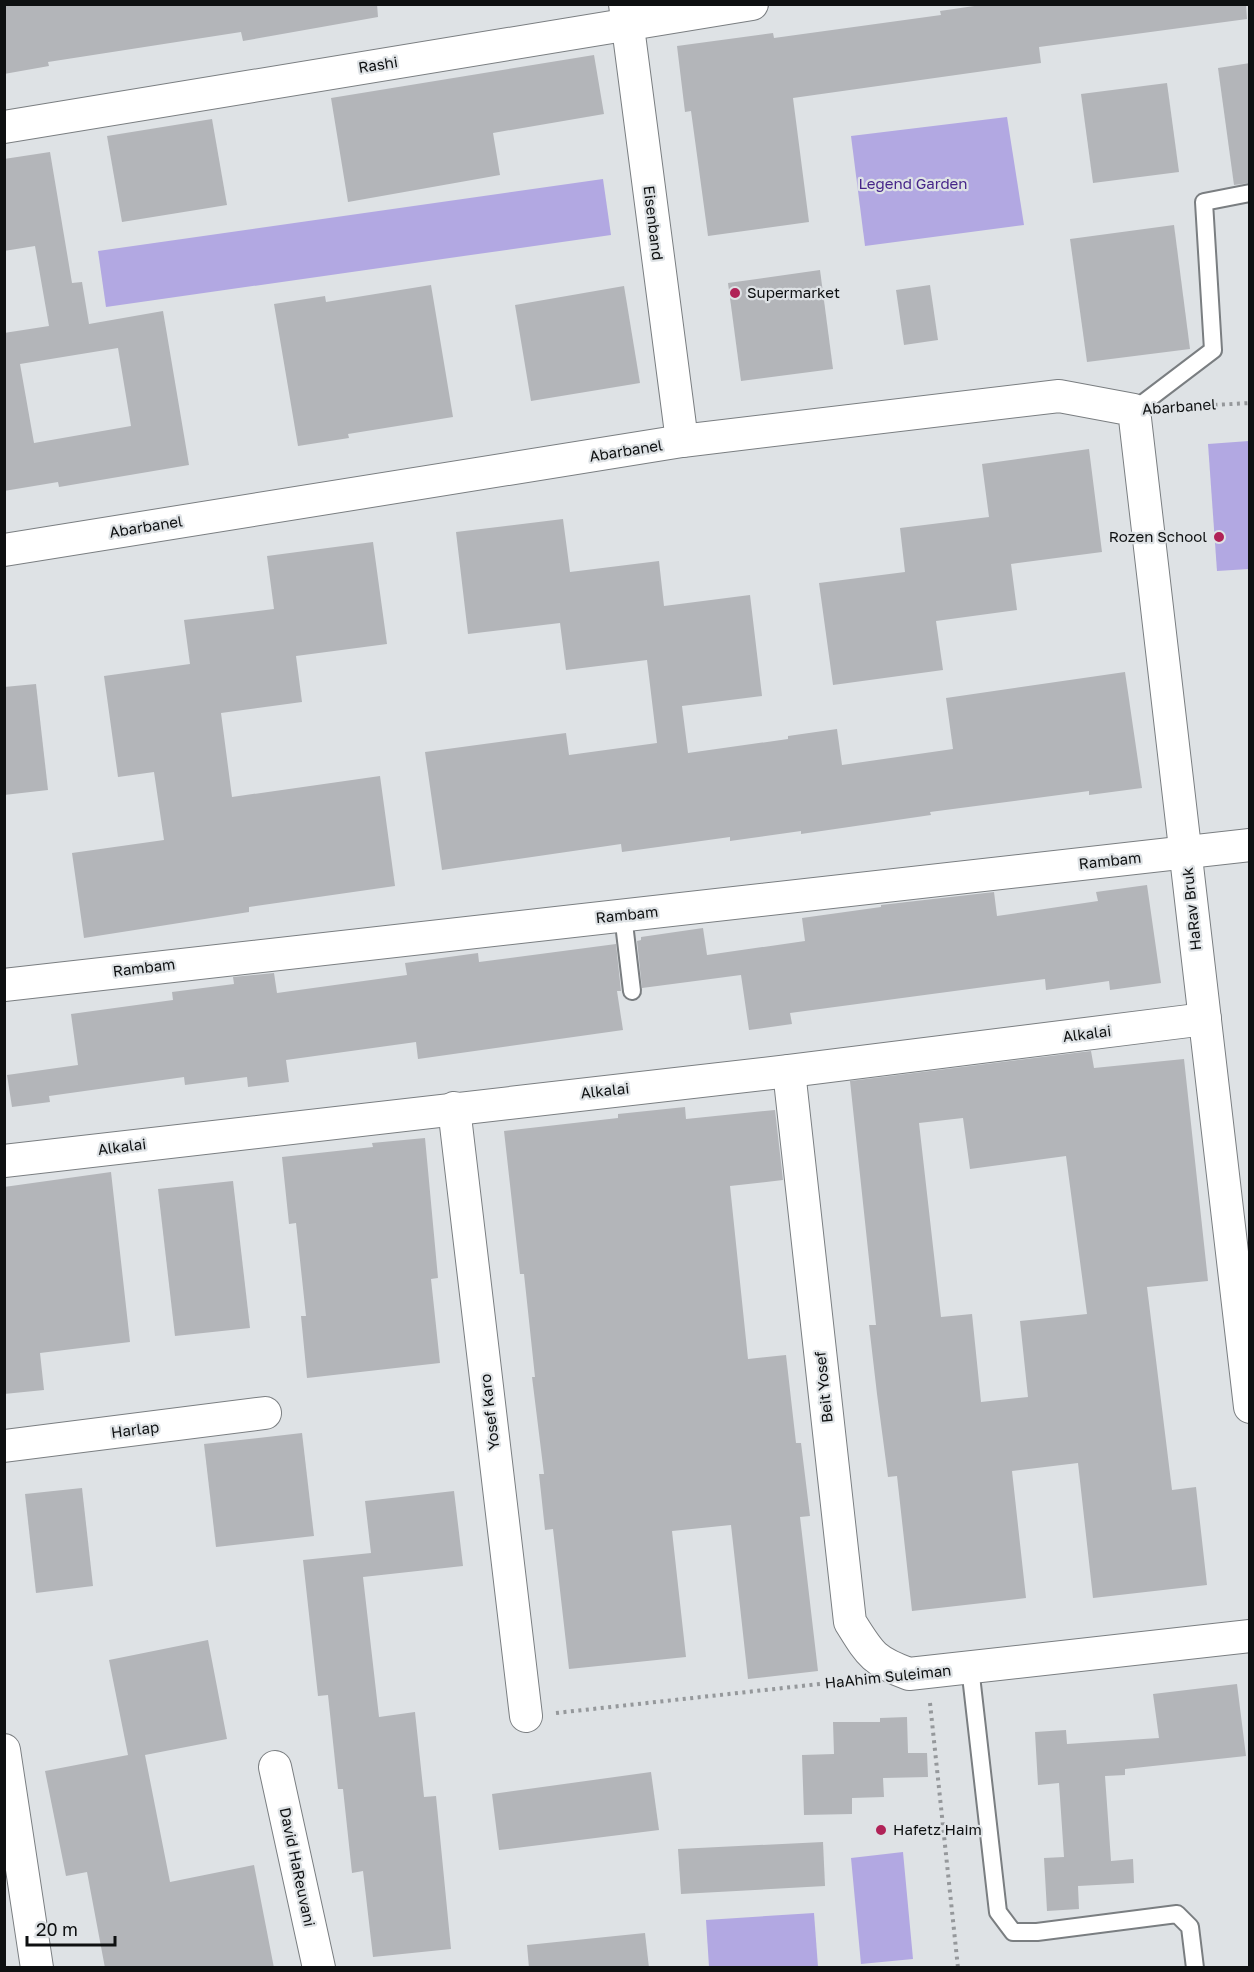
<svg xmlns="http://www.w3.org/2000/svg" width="1254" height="1972" viewBox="0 0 1254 1972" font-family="'Golos Text',sans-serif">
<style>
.green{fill:#b2a8e2}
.building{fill:#b3b5b9;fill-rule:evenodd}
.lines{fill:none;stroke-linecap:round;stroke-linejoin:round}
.lane-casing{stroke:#7a7e81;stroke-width:20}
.street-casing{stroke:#7a7e81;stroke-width:34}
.path{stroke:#95989b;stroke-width:4;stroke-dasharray:3 4.5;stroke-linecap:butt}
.lane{stroke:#fff;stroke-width:16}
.street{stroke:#fff;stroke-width:32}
.poi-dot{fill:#b02257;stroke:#dee2e5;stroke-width:2}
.labels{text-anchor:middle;stroke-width:4.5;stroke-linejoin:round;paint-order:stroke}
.street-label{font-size:15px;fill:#0e1011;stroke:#dee2e5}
.park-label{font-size:15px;fill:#462589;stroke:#dee2e5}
.poi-label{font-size:15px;fill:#0e1011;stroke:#dee2e5;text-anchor:start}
</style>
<rect width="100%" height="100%" fill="#dee2e5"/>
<!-- green -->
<g class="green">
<path d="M 1007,117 L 1024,225 L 865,246 L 851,136 Z"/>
<path d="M 603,179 L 611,235 L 106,307 L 98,251 Z"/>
<path d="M 1249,441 L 1249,569 L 1217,571 L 1208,444 Z"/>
<path d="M 903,1852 L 913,1959 L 861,1964 L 851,1858 Z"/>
<path d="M 814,1913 L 818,1967 L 709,1967 L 706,1920 Z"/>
</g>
<!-- building -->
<g class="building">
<path d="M 4,4 L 377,4 L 378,17 L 243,41 L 241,32 L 48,62 L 49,66 L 4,74 Z"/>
<path d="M 988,4 L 1246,4 L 1247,19 L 1039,47 L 1041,63 L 793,98 L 809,222 L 708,236 L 691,111 L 685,112 L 677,46 L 773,33 L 774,38 L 941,15 L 940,11 Z"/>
<path d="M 594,55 L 604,114 L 493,133 L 500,175 L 348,202 L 331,98 Z"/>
<path d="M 1250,63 L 1250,183 L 1234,185 L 1218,68 Z"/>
<path d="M 1167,83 L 1179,172 L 1093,183 L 1081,94 Z"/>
<path d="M 212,119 L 227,205 L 122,222 L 107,136 Z"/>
<path d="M 50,152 L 72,283 L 82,282 L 89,324 L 163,311 L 189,465 L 59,487 L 58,482 L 4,491 L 4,333 L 49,326 L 35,246 L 4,251 L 4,159 ZM 118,348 L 131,426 L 34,443 L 20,364 Z"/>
<path d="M 1174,225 L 1190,349 L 1087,362 L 1070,239 Z"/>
<path d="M 820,270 L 833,369 L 741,381 L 728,283 Z"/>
<path d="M 431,285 L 453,417 L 348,434 L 349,438 L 298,446 L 274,304 L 325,296 L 326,302 Z"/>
<path d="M 930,285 L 938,340 L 904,345 L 896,290 Z"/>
<path d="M 624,286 L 640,383 L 531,401 L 515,305 Z"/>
<path d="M 1089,449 L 1102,552 L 1011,564 L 1017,610 L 936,621 L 943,670 L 833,685 L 819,583 L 905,572 L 900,528 L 989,517 L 982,464 Z"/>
<path d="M 563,519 L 570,572 L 659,561 L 664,606 L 750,595 L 762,696 L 682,706 L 688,753 L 788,739 L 788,736 L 837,729 L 842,765 L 953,749 L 946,698 L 1125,672 L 1142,788 L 1089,795 L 1089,791 L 930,812 L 931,815 L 801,834 L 801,831 L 730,841 L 730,837 L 622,852 L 621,844 L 442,870 L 425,752 L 566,733 L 569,755 L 657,743 L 647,660 L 566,670 L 560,623 L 468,634 L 456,532 Z"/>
<path d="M 373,542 L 387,644 L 296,656 L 302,702 L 221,713 L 232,797 L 380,776 L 395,886 L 249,907 L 249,912 L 84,938 L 72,853 L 164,840 L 154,772 L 118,777 L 104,676 L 190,664 L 184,620 L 274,609 L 267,556 Z"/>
<path d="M 36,684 L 48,790 L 4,795 L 4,687 Z"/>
<path d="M 1147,885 L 1161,983 L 1110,990 L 1109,981 L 1046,990 L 1045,979 L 790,1013 L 792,1024 L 749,1030 L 741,975 L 642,988 L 637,941 L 641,940 L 641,937 L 703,928 L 707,955 L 805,941 L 802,918 L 881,907 L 881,905 L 994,892 L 997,916 L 1098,901 L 1096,892 Z"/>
<path d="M 616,944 L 621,991 L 617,991 L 623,1030 L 418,1059 L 416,1042 L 286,1060 L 289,1082 L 248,1087 L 247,1077 L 185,1085 L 184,1077 L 49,1096 L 50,1102 L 12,1107 L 7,1075 L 78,1065 L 71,1014 L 173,1000 L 172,992 L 234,984 L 233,977 L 274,973 L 277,993 L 407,975 L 405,963 L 478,953 L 479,962 Z"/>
<path d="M 1091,1051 L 1094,1068 L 1184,1059 L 1208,1281 L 1147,1287 L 1172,1490 L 1196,1487 L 1207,1585 L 1093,1598 L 1078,1463 L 1012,1471 L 1026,1598 L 912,1611 L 897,1476 L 888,1477 L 877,1394 L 869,1325 L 876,1325 L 850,1081 ZM 963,1118 L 970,1169 L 1066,1156 L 1087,1314 L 1020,1321 L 1028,1397 L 981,1402 L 972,1314 L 941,1317 L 919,1123 Z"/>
<path d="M 685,1107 L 686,1119 L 775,1110 L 783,1180 L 730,1186 L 748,1359 L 786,1355 L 796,1443 L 801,1443 L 810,1516 L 800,1517 L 818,1671 L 748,1679 L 731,1525 L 672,1531 L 686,1657 L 569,1669 L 553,1529 L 545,1530 L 539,1474 L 544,1474 L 532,1377 L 535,1377 L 524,1274 L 520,1274 L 504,1131 L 618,1118 L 618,1114 Z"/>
<path d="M 425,1138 L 438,1278 L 431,1279 L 440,1363 L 307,1378 L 301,1316 L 306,1316 L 296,1223 L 289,1224 L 282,1157 L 373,1147 L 372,1143 Z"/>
<path d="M 111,1172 L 130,1342 L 40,1353 L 44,1390 L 4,1394 L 4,1187 Z"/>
<path d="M 233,1181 L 250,1328 L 175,1336 L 158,1189 Z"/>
<path d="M 302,1433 L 314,1536 L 216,1547 L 204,1444 Z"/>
<path d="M 82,1488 L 93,1586 L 36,1593 L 25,1494 Z"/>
<path d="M 454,1491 L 463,1566 L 363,1577 L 379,1717 L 415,1712 L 424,1797 L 436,1796 L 451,1949 L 373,1957 L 363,1871 L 352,1873 L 343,1789 L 338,1789 L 328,1695 L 318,1696 L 303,1560 L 371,1553 L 365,1501 Z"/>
<path d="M 208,1640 L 227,1739 L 145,1755 L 170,1882 L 254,1865 L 274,1968 L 105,1968 L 87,1872 L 66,1876 L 45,1771 L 128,1755 L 109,1660 Z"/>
<path d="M 1237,1684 L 1246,1756 L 1125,1769 L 1125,1775 L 1105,1776 L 1111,1861 L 1133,1859 L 1134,1883 L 1078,1886 L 1079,1909 L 1047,1911 L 1044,1858 L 1064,1857 L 1059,1783 L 1038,1785 L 1035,1732 L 1066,1730 L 1067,1744 L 1159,1738 L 1153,1694 Z"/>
<path d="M 907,1717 L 908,1753 L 927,1753 L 928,1777 L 883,1778 L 884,1797 L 852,1798 L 852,1814 L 804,1815 L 802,1755 L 834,1754 L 833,1722 L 880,1722 L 880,1718 Z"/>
<path d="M 651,1772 L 659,1830 L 499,1850 L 492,1794 Z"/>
<path d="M 823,1842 L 825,1886 L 681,1894 L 678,1849 Z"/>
<path d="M 645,1933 L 649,1968 L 529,1968 L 527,1945 Z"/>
</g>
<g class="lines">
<!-- lane casing -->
<g class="lane-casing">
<g id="lane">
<path d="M 1134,410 L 1213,350 L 1204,202 L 1250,193"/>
<path d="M 623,915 L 632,991"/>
<path d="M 970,1667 L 998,1912 L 1013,1932 L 1037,1932 L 1177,1914 L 1190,1927 L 1195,1968"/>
</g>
</g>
<!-- street casing -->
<g class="street-casing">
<g id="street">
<path d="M 625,4 L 682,441"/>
<path d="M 4,127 L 752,4"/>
<path d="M 4,550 L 682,441 L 1059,396 L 1134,410 L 1250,1407"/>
<path d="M 4,985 L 1250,845"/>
<path d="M 789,1071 L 850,1622 C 870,1654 873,1661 909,1674 L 1250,1636"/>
<path d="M 454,1108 L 526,1716"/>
<path d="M 4,1161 L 789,1071 L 1205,1019"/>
<path d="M 4,1446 L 265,1413"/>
<path d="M 4,1750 L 37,1968"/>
<path d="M 275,1767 L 319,1968"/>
</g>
</g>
<!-- path -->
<g class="path">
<path d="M 1177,407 L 1250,403"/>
<path d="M 930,1703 L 958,1968"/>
<path d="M 556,1713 L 856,1680"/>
</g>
<!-- lane -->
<use href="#lane" class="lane"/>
<!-- street -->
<use href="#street" class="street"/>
</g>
<!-- markers -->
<g class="poi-dot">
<circle cx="735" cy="293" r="6"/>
<circle cx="1219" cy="537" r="6"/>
<circle cx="881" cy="1830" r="6"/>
</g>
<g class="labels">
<!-- street labels -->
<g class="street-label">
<text transform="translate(378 65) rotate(-9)" y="5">Rashi</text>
<text transform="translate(653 223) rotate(83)" y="5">Eisenband</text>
<text transform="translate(1179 407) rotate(-4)" y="5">Abarbanel</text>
<text transform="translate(626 451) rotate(-9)" y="5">Abarbanel</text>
<text transform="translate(146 527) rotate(-9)" y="5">Abarbanel</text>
<text transform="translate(1110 861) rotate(-6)" y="5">Rambam</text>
<text transform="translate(1192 909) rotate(-96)" y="5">HaRav Bruk</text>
<text transform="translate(627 915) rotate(-6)" y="5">Rambam</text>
<text transform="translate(144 968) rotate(-7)" y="5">Rambam</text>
<text transform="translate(1087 1034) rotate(-7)" y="5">Alkalai</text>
<text transform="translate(605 1091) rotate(-6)" y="5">Alkalai</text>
<text transform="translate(122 1147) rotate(-7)" y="5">Alkalai</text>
<text transform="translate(824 1387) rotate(-96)" y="5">Beit Yosef</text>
<text transform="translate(490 1412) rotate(-97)" y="5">Yosef Karo</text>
<text transform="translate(135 1430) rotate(-7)" y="5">Harlap</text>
<text transform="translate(888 1677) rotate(-6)" y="5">HaAhim Suleiman</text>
<text transform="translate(297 1867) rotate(78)" y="5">David HaReuvani</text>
</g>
<!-- park labels -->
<g class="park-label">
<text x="913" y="189">Legend Garden</text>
</g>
<!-- poi labels -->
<g class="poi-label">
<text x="747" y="298">Supermarket</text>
<text x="1207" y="542" text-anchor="end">Rozen School</text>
<text x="893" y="1835">Hafetz Haim</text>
</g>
</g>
<!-- border -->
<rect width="1254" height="1972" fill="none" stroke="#0e1011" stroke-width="12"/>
<!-- scale -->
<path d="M27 1936v9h88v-9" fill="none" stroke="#0e1011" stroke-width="3"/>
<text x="36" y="1936" font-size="18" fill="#0e1011" stroke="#dee2e5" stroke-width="4.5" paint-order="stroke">20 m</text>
</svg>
